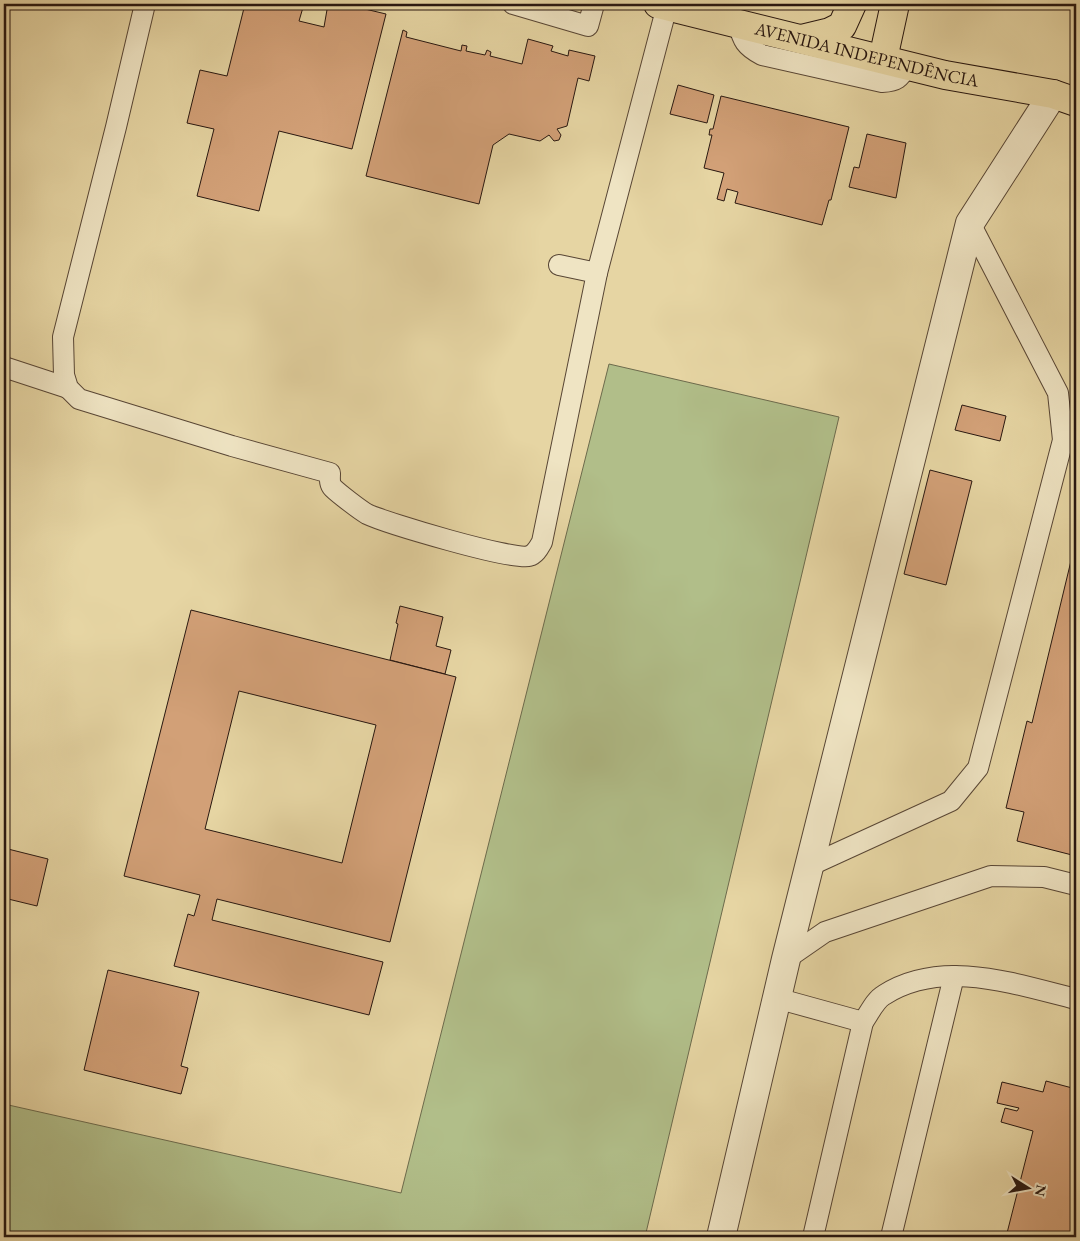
<svg xmlns="http://www.w3.org/2000/svg" width="1080" height="1241" viewBox="0 0 1080 1241" font-family="'EB Garamond',serif">
<style>
.green{fill:#b1be89;stroke:#6c6a4c}
.building{fill:#d2a077;stroke:#281710;fill-rule:evenodd}
.lines{fill:none;stroke-linecap:round;stroke-linejoin:round}
.service-casing{stroke:#584635;stroke-width:22}
.minor-casing{stroke:#584635;stroke-width:30}
.primary-casing{stroke:#281710;stroke-width:30}
.service{stroke:#efe4c3;stroke-width:20}
.minor{stroke:#efe4c3;stroke-width:28}
.primary{stroke:#e6d5a3;stroke-width:28}
.labels{text-anchor:middle;stroke-width:4;stroke-linejoin:round;paint-order:stroke}
.street-label{font-size:18px;fill:#281710;stroke:#efe4c3}
</style>
<rect width="100%" height="100%" fill="#e6d5a3"/>
<filter id="stains"><feTurbulence type="fractalNoise" baseFrequency=".004" numOctaves="4"/><feColorMatrix values="0 0 0 0 .2 0 0 0 0 .09 0 0 0 0 .02 0 0 0 .5 -.17"/></filter>
<radialGradient id="worn" r=".72"><stop offset=".6" stop-color="#630" stop-opacity="0"/><stop offset="1" stop-color="#630" stop-opacity=".3"/></radialGradient>
<!-- green -->
<path class="green" d="M 609,364 L 839,417 L 645,1237 L 4,1237 L 4,1104 L 401,1193 Z"/>
<!-- building -->
<g class="building">
<path d="M 245,4 L 304,4 L 299,21 L 324,27 L 328,4 L 344,4 L 386,14 L 352,149 L 279,131 L 259,211 L 197,196 L 214,129 L 187,123 L 200,70 L 227,76 Z"/>
<path d="M 403,30 L 407,32 L 406,37 L 461,51 L 462,45 L 467,46 L 466,51 L 485,55 L 487,50 L 491,52 L 490,56 L 522,64 L 528,39 L 553,46 L 551,51 L 568,56 L 569,50 L 595,56 L 589,81 L 578,78 L 567,126 L 557,129 L 561,135 L 559,140 L 554,141 L 549,135 L 540,141 L 509,134 L 493,145 L 479,204 L 366,176 Z"/>
<path d="M 678,85 L 714,95 L 707,123 L 670,114 Z"/>
<path d="M 721,96 L 849,127 L 831,200 L 829,200 L 822,225 L 735,203 L 738,192 L 727,189 L 724,201 L 717,199 L 724,173 L 704,168 L 712,135 L 709,135 L 710,129 L 713,129 Z"/>
<path d="M 867,134 L 906,143 L 896,198 L 849,187 L 854,167 L 859,168 Z"/>
<path d="M 962,405 L 1006,416 L 1000,441 L 955,430 Z"/>
<path d="M 930,470 L 972,481 L 946,585 L 904,574 Z"/>
<path d="M 1076,540 L 1076,856 L 1017,841 L 1024,812 L 1006,808 L 1027,721 L 1032,723 Z"/>
<path d="M 400,606 L 443,617 L 436,646 L 451,650 L 445,674 L 390,660 L 398,624 L 396,623 Z"/>
<path d="M 191,610 L 456,677 L 390,942 L 217,899 L 212,920 L 383,962 L 369,1015 L 174,966 L 188,914 L 194,916 L 200,895 L 124,876 ZM 239,691 L 376,725 L 342,863 L 205,829 Z"/>
<path d="M 4,848 L 48,859 L 37,906 L 4,898 Z"/>
<path d="M 108,970 L 199,992 L 181,1066 L 188,1068 L 181,1094 L 84,1070 Z"/>
<path d="M 1046,1081 L 1076,1089 L 1076,1237 L 1006,1237 L 1033,1131 L 1001,1122 L 1005,1108 L 1017,1111 L 1019,1108 L 997,1103 L 1002,1082 L 1043,1092 Z"/>
</g>
<g class="lines">
<!-- service casing -->
<g class="service-casing">
<g id="service">
<path d="M 145,4 L 116,127 L 63,337 L 64,375 L 68,388 L 79,399 L 232,446 L 330,473 C 330,478 329,484 333,488 C 338,493 360,510 367,514 C 386,523 513,561 529,556 C 536,554 539,547 542,542 L 597,273"/>
<path d="M 513,4 L 588,26 L 594,4"/>
<path d="M 738,23 C 743,41 745,46 762,55 L 882,82 C 897,81 899,79 908,65"/>
<path d="M 559,265 L 597,273 L 667,6"/>
<path d="M 4,367 L 68,388"/>
<path d="M 809,866 L 951,801 L 978,768 L 1063,440 L 1058,393 L 970,223"/>
<path d="M 786,959 L 825,932 L 991,876 L 1044,877 L 1076,885"/>
<path d="M 776,998 L 863,1022 L 813,1237"/>
<path d="M 863,1022 C 869,1014 875,1000 884,995 C 942,958 1015,984 1076,999"/>
<path d="M 891,1237 L 954,976"/>
</g>
</g>
<!-- minor casing -->
<g class="minor-casing">
<path id="minor" d="M 721,1237 L 786,959 L 970,223 L 1053,94"/>
</g>
<!-- primary casing -->
<g class="primary-casing">
<g id="primary">
<path id="s1" d="M 658,4 L 945,75 L 1053,94 L 1076,102"/>
<path d="M 801,39 L 830,32 L 842,26 L 852,4"/>
<path d="M 883,59 L 895,4"/>
</g>
</g>
<!-- service -->
<use href="#service" class="service"/>
<!-- minor -->
<use href="#minor" class="minor"/>
<!-- primary -->
<use href="#primary" class="primary"/>
</g>
<g class="labels">
<!-- street labels -->
<g class="street-label">
<text dy="6" stroke="none"><textPath href="#s1" startOffset="215">AVENIDA INDEPENDÊNCIA</textPath></text>
</g>
</g>
<!-- margin -->
<rect width="1080" height="1241" fill="none" stroke="#e6d5a3" stroke-width="20"/>
<rect x="5" y="5" width="1070" height="1231" fill="none" stroke="#281710" stroke-width="2.5"/>
<rect x="10" y="10" width="1060" height="1221" fill="none" stroke="#281710"/>
<!-- north arrow -->
<g transform="translate(1028 1188) rotate(101)" stroke="#efe4c3" stroke-width="4" paint-order="stroke">
<path d="M0-4L9 19L0 12L-9 19Z" fill="#281710"/>
<text y="-8" font-size="14" font-weight="bold" text-anchor="middle" fill="#281710">N</text>
</g>
<rect width="100%" height="100%" filter="url(#stains)"/>
<rect width="100%" height="100%" fill="url(#worn)"/>
</svg>
